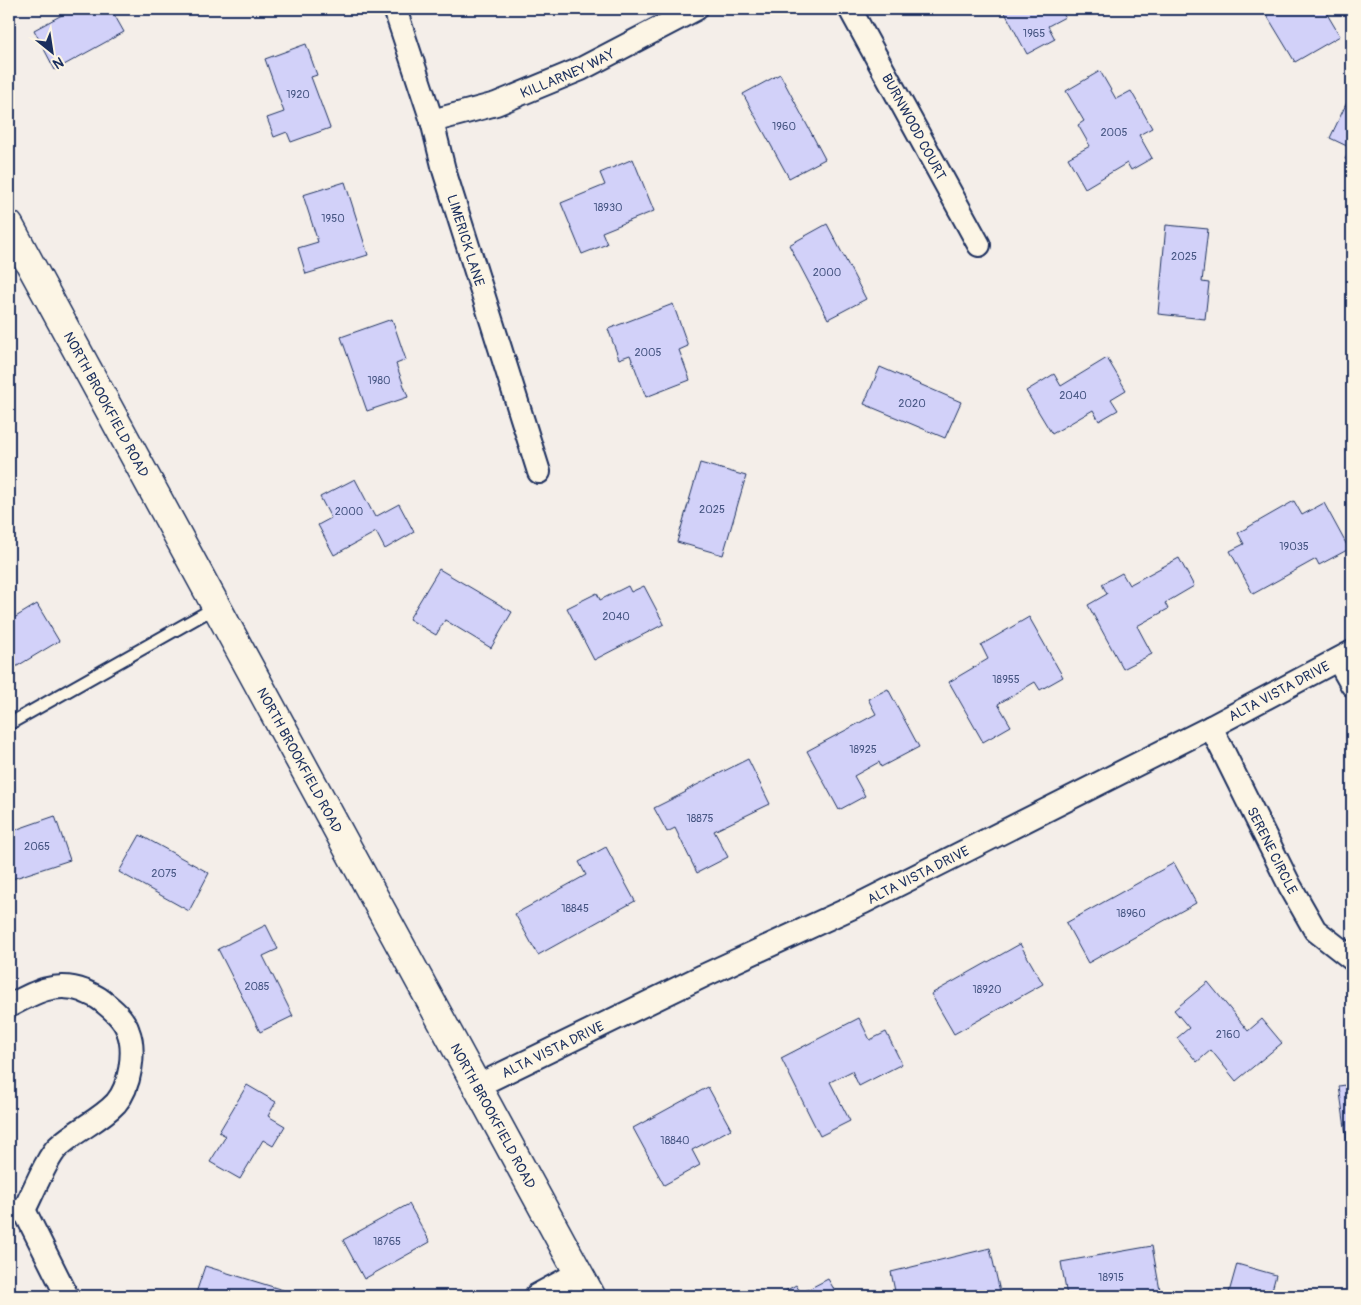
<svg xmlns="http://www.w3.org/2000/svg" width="1361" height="1305" viewBox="0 0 1361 1305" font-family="Pangolin,sans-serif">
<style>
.building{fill:#d2d1f9;stroke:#1b2f5e}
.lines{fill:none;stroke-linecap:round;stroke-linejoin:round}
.lane-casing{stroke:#1b2f5e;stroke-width:15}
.street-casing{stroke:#1b2f5e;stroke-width:26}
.secondary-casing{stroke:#1b2f5e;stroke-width:31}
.lane{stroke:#fcf5e5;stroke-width:11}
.street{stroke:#fcf5e5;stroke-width:22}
.secondary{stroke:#fcf5e5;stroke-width:28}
.labels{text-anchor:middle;stroke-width:4;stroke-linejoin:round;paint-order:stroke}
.number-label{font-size:11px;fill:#495885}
.street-label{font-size:14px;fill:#1b2f5e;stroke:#fcf5e5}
</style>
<rect width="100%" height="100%" fill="#f4eee9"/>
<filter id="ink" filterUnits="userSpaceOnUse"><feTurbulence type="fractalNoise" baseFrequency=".02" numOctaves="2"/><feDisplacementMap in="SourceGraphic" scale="10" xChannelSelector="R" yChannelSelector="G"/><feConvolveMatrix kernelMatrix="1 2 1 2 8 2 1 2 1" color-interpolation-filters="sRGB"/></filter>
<g filter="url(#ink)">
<!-- building -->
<g class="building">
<path d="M 73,9 L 111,9 L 124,32 L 55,70 L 34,30 Z"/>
<path d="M 1003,9 L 1060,9 L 1065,17 L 1048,26 L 1055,39 L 1027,54 Z"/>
<path d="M 1263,9 L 1324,9 L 1340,36 L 1295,62 Z"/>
<path d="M 306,44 L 317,75 L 311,77 L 330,128 L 291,142 L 287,132 L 274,137 L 267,118 L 284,112 L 265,59 Z"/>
<path d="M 1100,71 L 1116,99 L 1131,91 L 1152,128 L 1139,135 L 1152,158 L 1131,170 L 1127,163 L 1085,188 L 1068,158 L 1090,146 L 1078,125 L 1084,121 L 1066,91 Z"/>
<path d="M 780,74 L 825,159 L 789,178 L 743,94 Z"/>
<path d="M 1349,98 L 1352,99 L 1352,163 L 1345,159 L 1351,148 L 1330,138 Z"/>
<path d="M 633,159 L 654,211 L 602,232 L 607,244 L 582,254 L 561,203 L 605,185 L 600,173 Z"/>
<path d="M 345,182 L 368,255 L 306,274 L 298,248 L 318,242 L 303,195 Z"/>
<path d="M 827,224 L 866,299 L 828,319 L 789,245 Z"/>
<path d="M 1166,225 L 1208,229 L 1202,282 L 1209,283 L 1205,319 L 1158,314 Z"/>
<path d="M 673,304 L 688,346 L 679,350 L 690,380 L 646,397 L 630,355 L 619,359 L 608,329 Z"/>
<path d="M 392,319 L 406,360 L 396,364 L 408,397 L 367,411 L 341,337 Z"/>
<path d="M 1107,358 L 1126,390 L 1111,399 L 1118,410 L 1099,421 L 1093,410 L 1052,434 L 1026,391 L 1054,374 L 1061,386 Z"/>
<path d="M 880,367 L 961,402 L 945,438 L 864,404 Z"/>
<path d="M 700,463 L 746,476 L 723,555 L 677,542 Z"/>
<path d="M 355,479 L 375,517 L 399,504 L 414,532 L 385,549 L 376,532 L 334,555 L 318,525 L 331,518 L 320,497 Z"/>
<path d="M 1294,501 L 1302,515 L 1324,503 L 1349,549 L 1319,565 L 1316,559 L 1253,594 L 1230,551 L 1244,544 L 1238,533 Z"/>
<path d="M 1179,558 L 1194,586 L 1165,603 L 1168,609 L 1137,626 L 1152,654 L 1123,669 L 1088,605 L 1107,594 L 1102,584 L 1122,573 L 1129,585 Z"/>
<path d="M 439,569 L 512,612 L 491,648 L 445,620 L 436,635 L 409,619 Z"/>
<path d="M 628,586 L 631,592 L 644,586 L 664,624 L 594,660 L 567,608 L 597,593 L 600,600 Z"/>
<path d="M 37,604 L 59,641 L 9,671 L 9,621 Z"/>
<path d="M 1029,617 L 1063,677 L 1040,690 L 1035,682 L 998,704 L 1011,726 L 983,742 L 949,682 L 988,659 L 981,645 Z"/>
<path d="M 888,689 L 919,747 L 881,767 L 879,762 L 854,776 L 865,796 L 839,810 L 807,751 L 876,714 L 868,699 Z"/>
<path d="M 748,759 L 770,804 L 714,831 L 728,857 L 697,873 L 675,828 L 667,832 L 654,808 L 686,792 L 685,791 Z"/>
<path d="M 55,816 L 70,860 L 9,880 L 9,832 Z"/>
<path d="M 140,835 L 209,873 L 189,911 L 119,872 Z"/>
<path d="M 606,847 L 635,901 L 538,955 L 515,914 L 586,875 L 579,862 Z"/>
<path d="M 1174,863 L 1196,903 L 1088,963 L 1066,923 Z"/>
<path d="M 266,925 L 278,949 L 263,956 L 293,1016 L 260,1032 L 218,949 Z"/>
<path d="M 1020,944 L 1043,984 L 954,1034 L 931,994 Z"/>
<path d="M 1208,982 L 1248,1031 L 1262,1019 L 1282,1043 L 1236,1081 L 1211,1050 L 1197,1062 L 1177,1038 L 1189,1028 L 1174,1010 Z"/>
<path d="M 859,1018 L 870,1040 L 886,1032 L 902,1064 L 859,1086 L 852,1071 L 830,1082 L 850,1121 L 820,1136 L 781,1058 Z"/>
<path d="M 1352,1084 L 1352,1154 L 1349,1155 L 1339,1086 Z"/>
<path d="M 247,1085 L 276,1102 L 268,1116 L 285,1126 L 273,1146 L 263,1140 L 240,1179 L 210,1162 L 226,1136 L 219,1132 Z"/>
<path d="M 708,1087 L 731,1129 L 692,1150 L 700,1165 L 664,1185 L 633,1128 Z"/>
<path d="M 409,1204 L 430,1242 L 364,1279 L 343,1240 Z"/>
<path d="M 1152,1246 L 1161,1296 L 1127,1296 L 1127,1293 L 1107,1296 L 1067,1296 L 1061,1262 Z"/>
<path d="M 990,1248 L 1001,1296 L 896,1296 L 891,1272 Z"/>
<path d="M 1237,1264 L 1276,1275 L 1272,1290 L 1293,1296 L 1228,1296 Z"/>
<path d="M 205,1266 L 283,1290 L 281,1296 L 195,1296 Z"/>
<path d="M 828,1279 L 838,1296 L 776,1296 L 796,1285 L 801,1293 Z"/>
</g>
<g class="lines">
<!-- lane casing -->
<g class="lane-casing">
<path id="lane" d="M 9,724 L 216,607"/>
</g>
<!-- street casing -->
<g class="street-casing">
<g id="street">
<path id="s1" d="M 395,9 L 432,121 L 444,170 L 539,472"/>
<path id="s2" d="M 850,9 L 979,245"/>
<path id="s3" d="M 432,121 L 496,104 L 581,69 L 696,9"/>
<path d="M 1338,660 L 1352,685"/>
<path id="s4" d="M 1211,727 L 1290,886 L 1315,930 L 1352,959"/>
<path d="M 9,1006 C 33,993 56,980 84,991 C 90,994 96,996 101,1000 C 111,1008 124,1018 128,1031 C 136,1051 130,1087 116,1103 C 99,1121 76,1130 58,1147 C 47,1157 32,1195 24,1210 L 9,1211"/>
<path id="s5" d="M 477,1086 L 703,976 L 864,902 L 1211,727 L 1352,652"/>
<path d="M 24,1210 L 67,1296"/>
<path d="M 536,1296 L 578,1273"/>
</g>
</g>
<!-- secondary casing -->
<g class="secondary-casing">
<g id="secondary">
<path id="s6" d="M 9,225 L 591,1296"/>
</g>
</g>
<!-- lane -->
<use href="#lane" class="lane"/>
<!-- street -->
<use href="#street" class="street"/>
<!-- secondary -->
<use href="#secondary" class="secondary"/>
</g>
</g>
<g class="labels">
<!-- number labels -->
<g class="number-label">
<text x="1034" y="37">1965</text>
<text x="298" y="98">1920</text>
<text x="784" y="130">1960</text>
<text x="1114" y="136">2005</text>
<text x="608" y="211">18930</text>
<text x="333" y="222">1950</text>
<text x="1184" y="260">2025</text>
<text x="827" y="276">2000</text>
<text x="648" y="356">2005</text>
<text x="379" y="384">1980</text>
<text x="1073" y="399">2040</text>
<text x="912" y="407">2020</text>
<text x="712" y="513">2025</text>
<text x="349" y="515">2000</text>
<text x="1294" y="550">19035</text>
<text x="616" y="620">2040</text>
<text x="1006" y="683">18955</text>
<text x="863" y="753">18925</text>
<text x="700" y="822">18875</text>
<text x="37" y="850">2065</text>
<text x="164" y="877">2075</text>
<text x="575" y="912">18845</text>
<text x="1131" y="917">18960</text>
<text x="257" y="990">2085</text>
<text x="987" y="993">18920</text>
<text x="1228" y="1038">2160</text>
<text x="675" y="1144">18840</text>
<text x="387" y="1245">18765</text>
<text x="1111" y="1281">18915</text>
</g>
<!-- street labels -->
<g class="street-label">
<text dy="5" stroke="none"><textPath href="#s3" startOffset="144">KILLARNEY WAY</textPath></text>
<text dy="5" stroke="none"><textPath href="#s2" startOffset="134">BURNWOOD COURT</textPath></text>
<text dy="5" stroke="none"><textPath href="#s1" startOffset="242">LIMERICK LANE</textPath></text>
<text dy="5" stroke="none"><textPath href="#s6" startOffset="204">NORTH BROOKFIELD ROAD</textPath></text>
<text dy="5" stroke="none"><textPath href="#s5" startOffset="894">ALTA VISTA DRIVE</textPath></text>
<text dy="5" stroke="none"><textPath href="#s6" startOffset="609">NORTH BROOKFIELD ROAD</textPath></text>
<text dy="5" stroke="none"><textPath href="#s4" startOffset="138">SERENE CIRCLE</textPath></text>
<text dy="5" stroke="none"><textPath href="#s5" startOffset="489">ALTA VISTA DRIVE</textPath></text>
<text dy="5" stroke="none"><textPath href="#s5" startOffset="84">ALTA VISTA DRIVE</textPath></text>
<text dy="5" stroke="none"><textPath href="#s6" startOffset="1014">NORTH BROOKFIELD ROAD</textPath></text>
</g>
</g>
<!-- margin -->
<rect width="1361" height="1305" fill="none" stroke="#fcf5e5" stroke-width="30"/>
<rect x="15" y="15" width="1331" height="1275" fill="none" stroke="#1b2f5e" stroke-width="2" filter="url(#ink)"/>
<!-- north arrow -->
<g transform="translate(52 52) rotate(150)" stroke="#fcf5e5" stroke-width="4" paint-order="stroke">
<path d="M0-4L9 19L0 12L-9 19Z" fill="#1b2f5e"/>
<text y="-8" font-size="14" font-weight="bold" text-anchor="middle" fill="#1b2f5e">N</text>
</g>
</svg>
